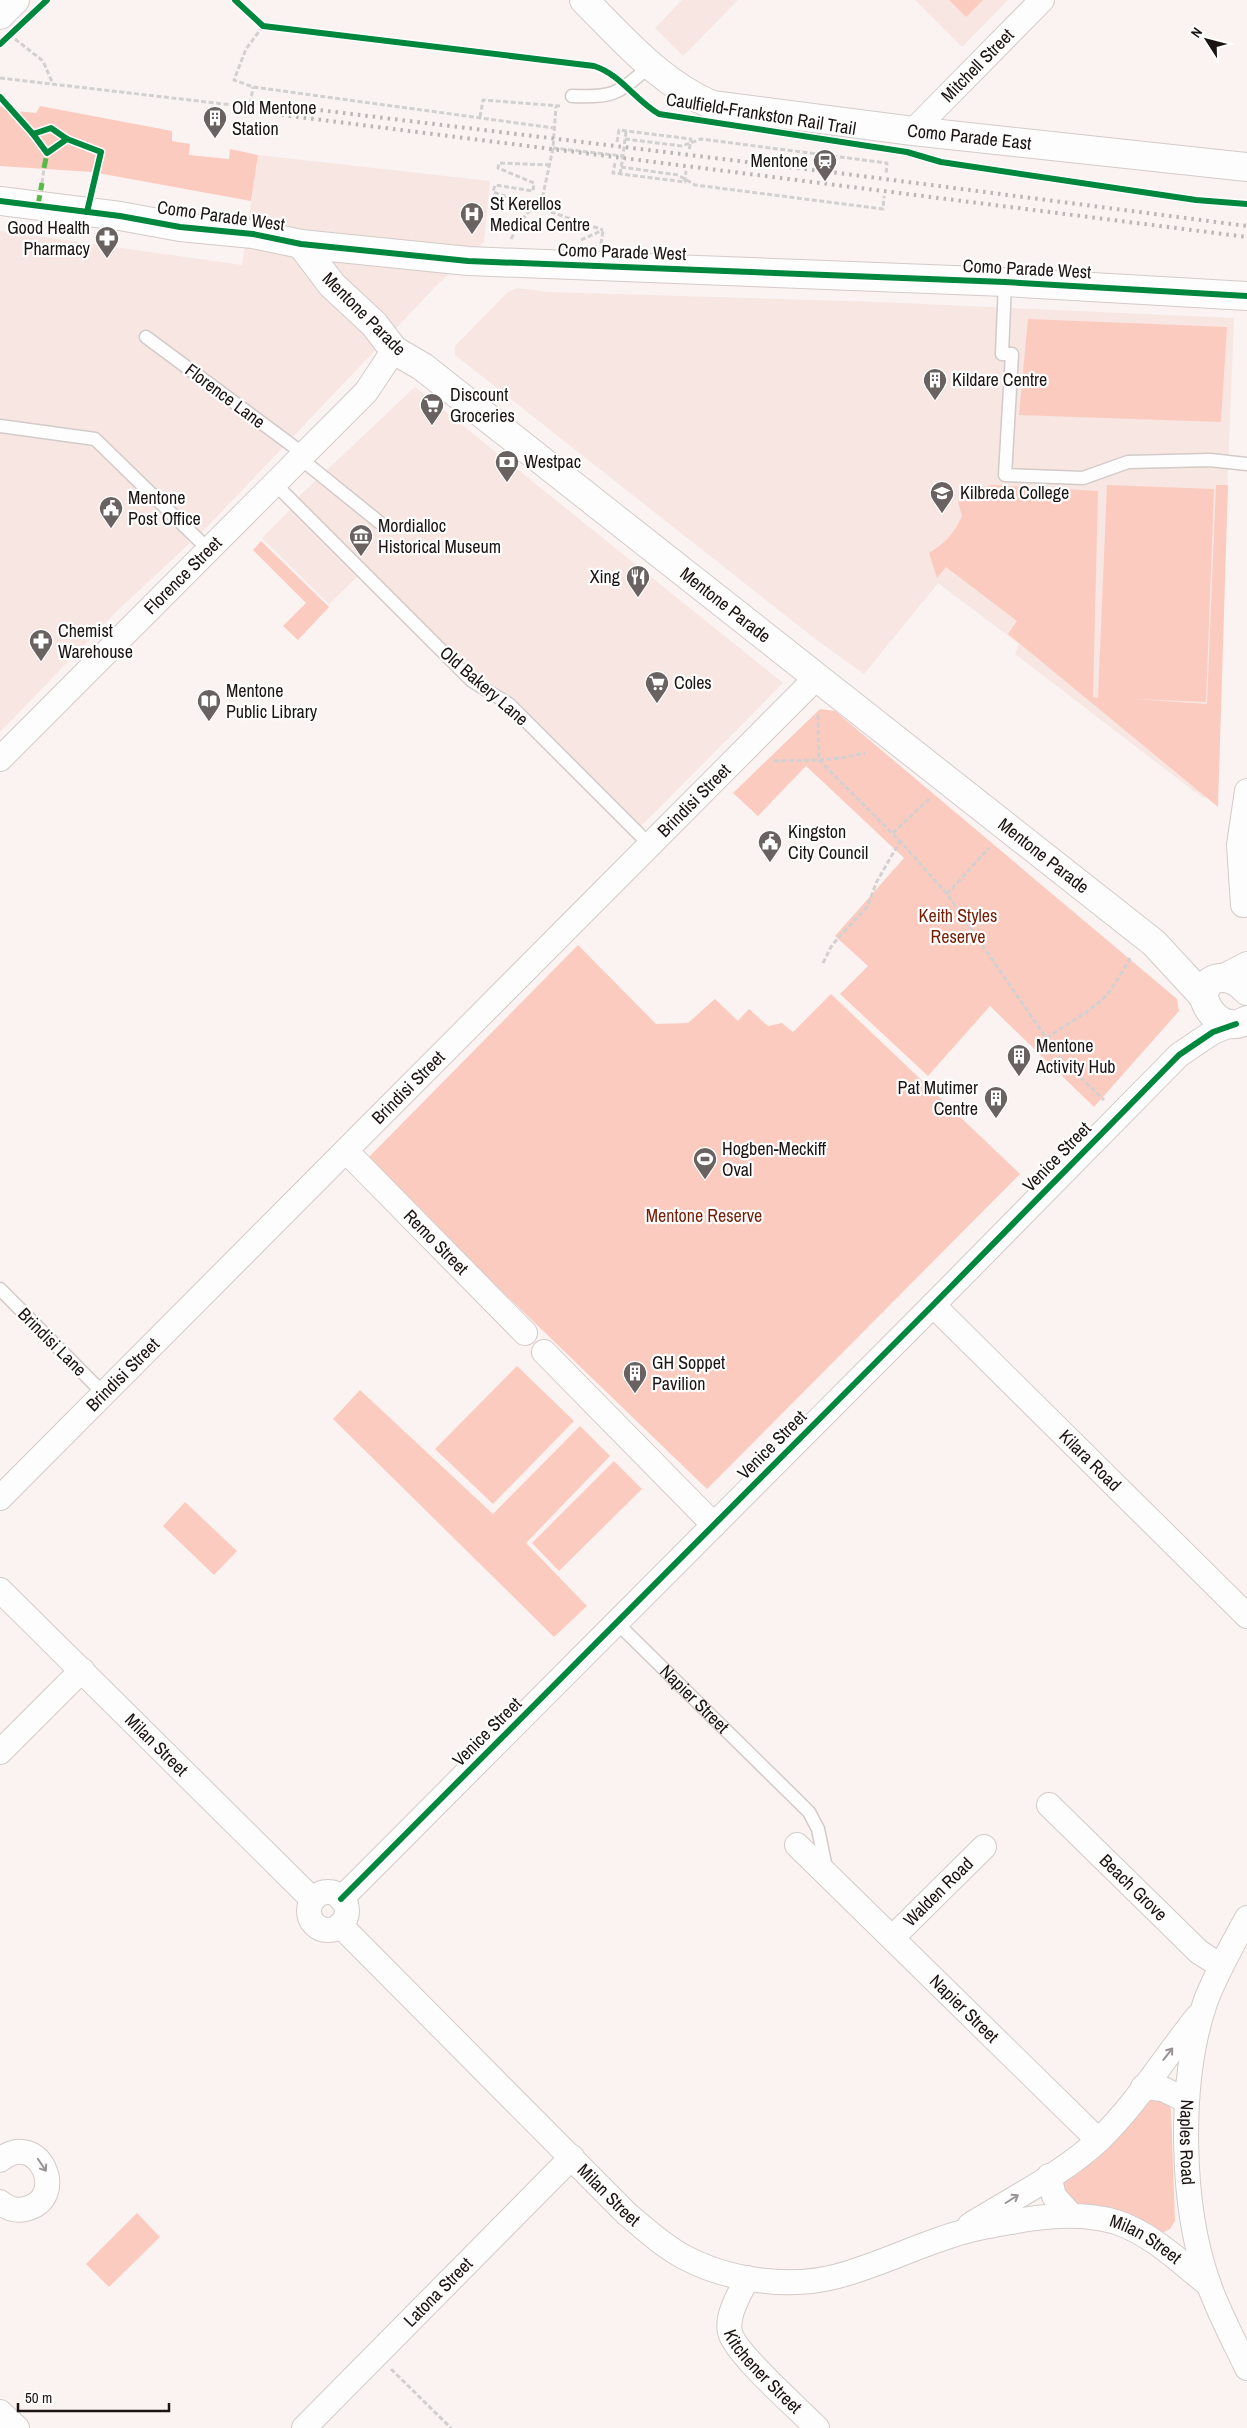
<svg xmlns="http://www.w3.org/2000/svg" width="1247" height="2428" viewBox="0 0 1247 2428" font-family="'Archivo Narrow',sans-serif">
<style>
.built{fill:#f7e6e1}
.green{fill:#fccbbf}
.lines{fill:none;stroke-linecap:round;stroke-linejoin:round}
.lane-casing{stroke:#d2cbc9;stroke-width:15}
.street-casing{stroke:#d2cbc9;stroke-width:26}
.secondary-casing{stroke:#d2cbc9;stroke-width:30}
.primary-casing{stroke:#d2cbc9;stroke-width:30}
.path{stroke:#d2d0d0;stroke-width:3;stroke-dasharray:5 2.5;stroke-linecap:butt}
.lane{stroke:#fefdfd;stroke-width:12}
.street{stroke:#fefdfd;stroke-width:24}
.secondary{stroke:#fefdfd;stroke-width:28}
.primary{stroke:#fefdfd;stroke-width:28}
.rail{stroke:#bab7b6;stroke-width:4;stroke-dasharray:2.5 5;stroke-linecap:butt}
.quiet{stroke:#58b947;stroke-width:5;stroke-dasharray:10 5;stroke-linecap:butt}
.cycleway-casing{stroke:#fff;stroke-width:9}
.cycleway{stroke:#00873e;stroke-width:6}
.oneway{stroke:#989493}
.labels{text-anchor:middle;stroke-width:4.5;stroke-linejoin:round;paint-order:stroke}
.street-label{font-size:18px;fill:#1b1412;stroke:#fff}
.poi-label{font-size:18px;fill:#1b1412;stroke:#fff;text-anchor:start}
.park-label{font-size:18px;fill:#751e06;stroke:#fff}
</style>
<rect width="100%" height="100%" fill="#fbf3f1"/>
<!-- built -->
<g class="built">
<path d="M 682,0 L 738,0 L 683,56 L 655,28 Z"/>
<path d="M 915,0 L 1008,0 L 962,47 Z"/>
<path d="M 258,155 L 490,181 L 484,242 L 437,285 L 209,525 L 117,611 L 0,732 L 0,231 L 242,265 Z"/>
<path d="M 517,288 L 547,292 L 878,302 L 1234,318 L 1215,796 L 1203,798 L 1015,654 L 1019,644 L 938,583 L 864,674 L 818,641 L 455,355 L 455,346 L 508,292 Z"/>
<path d="M 415,387 L 783,683 L 640,827 L 515,699 L 472,670 L 295,500 Z"/>
<path d="M 293,507 L 360,574 L 329,604 L 262,538 Z"/>
</g>
<!-- green -->
<g class="green">
<path d="M 949,0 L 983,0 L 966,17 Z"/>
<path d="M 0,106 L 14,111 L 36,113 L 40,106 L 172,131 L 172,141 L 190,144 L 189,155 L 229,159 L 230,149 L 258,155 L 251,201 L 92,172 L 0,166 Z"/>
<path d="M 1028,319 L 1227,327 L 1221,422 L 1019,415 Z"/>
<path d="M 993,485 L 1098,491 L 1093,697 L 1098,698 L 1107,485 L 1214,489 L 1206,702 L 1133,699 L 1207,704 L 1216,485 L 1228,485 L 1218,807 L 1008,634 L 1017,621 L 946,567 L 937,578 L 929,553 C 945,543 955,533 962,516 L 958,502 L 973,489 Z"/>
<path d="M 261,541 L 329,607 L 298,640 L 283,626 L 306,603 L 253,550 Z"/>
<path d="M 820,709 L 835,711 L 1177,999 L 1179,1011 L 1094,1107 L 990,1006 L 928,1076 L 840,994 L 868,966 L 835,936 L 904,858 L 806,766 L 758,816 L 733,793 Z"/>
<path d="M 578,945 L 656,1024 L 688,1023 L 715,999 L 738,1021 L 749,1009 L 768,1026 L 782,1023 L 793,1032 L 831,994 L 1020,1174 L 707,1489 L 366,1160 Z"/>
<path d="M 517,1366 L 574,1421 L 493,1504 L 435,1449 Z"/>
<path d="M 360,1390 L 493,1514 L 580,1426 L 610,1456 L 526,1543 L 587,1606 L 554,1637 L 333,1419 Z"/>
<path d="M 614,1461 L 642,1489 L 559,1571 L 532,1543 Z"/>
<path d="M 185,1502 L 237,1551 L 214,1575 L 163,1526 Z"/>
<path d="M 1152,2097 L 1169,2105 L 1171,2110 L 1175,2221 L 1170,2229 L 1162,2233 L 1075,2205 L 1061,2188 L 1062,2183 Z"/>
<path d="M 137,2213 L 160,2237 L 109,2287 L 86,2264 Z"/>
</g>
<g class="lines">
<!-- lane casing -->
<g class="lane-casing">
<g id="lane">
<path d="M 572,96 C 616,98 618,93 650,66"/>
<path d="M 1005,282 L 1002,354 L 1012,354 L 1005,475 L 1083,478 L 1128,462 L 1210,460 L 1247,464"/>
<path d="M 146,337 L 305,455"/>
<path d="M 0,426 L 95,439 L 208,549"/>
<path d="M 301,459 L 379,522"/>
<path d="M 276,485 L 472,681 L 509,704 L 650,845"/>
<path d="M 0,1289 L 104,1394"/>
<path id="s1" d="M 616,1622 L 809,1812 L 818,1829 L 826,1868"/>
</g>
</g>
<!-- street casing -->
<g class="street-casing">
<g id="street">
<path id="s2" d="M 913,131 L 1042,0"/>
<path id="s3" d="M 0,759 L 366,392 L 394,350"/>
<path d="M 1243,905 L 1239,845 L 1247,791"/>
<path d="M 1222,977 L 1247,964"/>
<path id="s4" d="M 346,1151 L 525,1333"/>
<path id="s5" d="M 933,1305 L 1247,1616"/>
<path d="M 544,1352 L 714,1525"/>
<path id="s6" d="M 0,1498 L 817,677"/>
<path id="s7" d="M 0,1590 L 313,1900"/>
<path d="M 0,1752 L 82,1670"/>
<path id="s8" d="M 1049,1805 L 1199,1952 L 1221,1966"/>
<path id="s9" d="M 797,1845 L 1098,2140"/>
<circle cx="328" cy="1911" r="19"/>
<path d="M 341,1899 L 933,1305 L 1179,1055 L 1213,1032 L 1233,1024"/>
<path id="s10" d="M 1247,1918 C 1232,1945 1217,1972 1206,2000 C 1178,2080 1180,2205 1209,2285 C 1219,2313 1234,2341 1247,2368"/>
<path id="s11" d="M 340,1925 L 627,2214 C 645,2229 663,2246 684,2257 C 729,2281 790,2289 838,2276 C 879,2265 916,2246 956,2234 C 977,2227 1000,2224 1022,2220 C 1054,2215 1085,2213 1116,2222 C 1152,2234 1180,2262 1209,2285"/>
<path id="s12" d="M 893,1937 L 984,1847"/>
<path d="M 1143,2087 L 1163,2089 L 1187,2101"/>
<path d="M 0,2160 C 39,2128 70,2199 25,2209 C 16,2211 7,2208 0,2202"/>
<path d="M 1049,2176 L 1054,2196 L 1071,2215"/>
<path d="M 970,2225 C 1013,2198 1063,2174 1100,2139 C 1137,2103 1165,2057 1197,2017"/>
<path id="s13" d="M 747,2278 C 740,2294 726,2315 730,2332 C 734,2353 800,2410 817,2428"/>
<path d="M 0,2412 L 17,2428"/>
<path id="s14" d="M 304,2428 L 572,2157"/>
</g>
</g>
<!-- secondary casing -->
<g class="secondary-casing">
<g id="secondary">
<path id="s15" d="M 584,0 C 623,39 660,83 712,105 L 913,131 L 1247,167"/>
<path d="M 0,201 L 120,216 L 180,227 L 253,234 L 301,244 L 468,261 L 1005,282 L 1247,296"/>
<path id="s16" d="M 301,244 L 332,285 L 374,324 L 394,350 L 423,367 L 1154,943 L 1203,996"/>
<path d="M 1247,991 C 1237,980 1223,973 1209,982 L 1203,994 C 1207,1014 1226,1033 1247,1020"/>
</g>
</g>
<!-- primary casing -->
<g class="primary-casing">
<path id="primary" d="M 0,15 L 15,0"/>
</g>
<!-- path -->
<g class="path">
<path d="M 263,26 L 246,49 L 234,80 L 253,87 L 554,128"/>
<path d="M 15,39 L 43,61 L 53,84"/>
<path d="M 0,78 L 250,107 L 253,87"/>
<path d="M 480,117 L 483,100 L 560,106"/>
<path d="M 625,139 L 682,146 L 701,139 L 887,163 L 886,175"/>
<path d="M 617,142 L 619,130 L 691,139 L 689,151"/>
<path d="M 553,148 L 623,156 L 626,131"/>
<path d="M 615,163 L 613,173 L 685,182 L 686,171"/>
<path d="M 550,165 L 499,163 L 498,168 L 534,183 L 533,191 L 495,185 L 493,192 L 603,230"/>
<path d="M 621,167 L 678,175 L 695,185 L 883,209 L 884,196"/>
<path d="M 620,174 L 623,156"/>
<path d="M 42,183 L 44,168"/>
<path d="M 511,239 L 520,222 L 543,195 L 553,148 L 556,106"/>
<path d="M 581,240 L 603,230"/>
<path d="M 601,244 L 603,231"/>
<path d="M 818,715 L 819,760 L 841,758 L 865,753"/>
<path d="M 774,761 L 819,760 L 900,841 L 947,894 L 1060,1058 L 1104,1100"/>
<path d="M 893,833 L 929,799"/>
<path d="M 947,894 L 989,848"/>
<path d="M 823,963 L 832,945 L 868,906 L 876,883 L 900,841"/>
<path d="M 1047,1038 C 1065,1025 1097,1008 1109,992 C 1117,981 1124,969 1130,958"/>
<path d="M 391,2369 L 451,2428"/>
</g>
<!-- lane -->
<use href="#lane" class="lane"/>
<!-- street -->
<use href="#street" class="street"/>
<!-- secondary -->
<use href="#secondary" class="secondary"/>
<!-- primary -->
<use href="#primary" class="primary"/>
<!-- rail -->
<g class="rail">
<path d="M 261,103 L 846,174 L 1247,226"/>
<path d="M 259,112 L 1247,237"/>
</g>
<!-- quiet -->
<g class="quiet">
<path d="M 44,168 L 47,153"/>
<path d="M 38,205 L 42,183"/>
</g>
<!-- cycleway casing -->
<g class="cycleway-casing">
<g id="cycleway">
<path d="M 235,0 L 263,26 L 594,66 C 620,74 636,101 659,114 L 907,152 L 941,162 L 1196,200 L 1247,204"/>
<path d="M 0,44 L 47,0"/>
<path d="M 0,97 L 33,134 L 47,153 L 67,139"/>
<path d="M 33,134 L 51,128 L 67,139 L 101,152 L 87,212"/>
<path d="M 0,201 L 120,216 L 180,227 L 253,234 L 301,244 L 468,261 L 1005,282 L 1247,296"/>
<path d="M 341,1899 L 933,1305 L 1179,1055 L 1213,1032 L 1236,1024"/>
</g>
</g>
<!-- cycleway -->
<use href="#cycleway" class="cycleway"/>
</g>
<!-- one-way arrows -->
<defs><path id="oneway-shaft" d="M-6 0H5M1.5-3L5.5 0L1.5 3" fill="none" stroke-width="1.6" stroke-linecap="round" stroke-linejoin="round" transform="scale(1.25)"/></defs>
<g class="oneway">
<use href="#oneway-shaft" transform="translate(1168 2054) rotate(-52)"/>
<use href="#oneway-shaft" transform="translate(42 2165) rotate(56)"/>
<use href="#oneway-shaft" transform="translate(1012 2199) rotate(-32)"/>
</g>
<!-- icons -->
<defs>
<g id="building-pin" transform="scale(1.25)"><path d="M0 17L-7.5 6A9.5 9.5 0 1 1 7.5 6Z" fill="#696260" stroke="#fff"/><path d="M-4-6H4V6H1V3H-1V6H-4ZM-2.5-4.3h1.7v1.8h-1.7ZM.8-4.3h1.7v1.8H.8ZM-2.5-1h1.7V.8h-1.7ZM.8-1h1.7V.8H.8Z" fill="#fff"/></g>
<g id="station-pin" transform="scale(1.25)"><path d="M0 17L-7.5 6A9.5 9.5 0 1 1 7.5 6Z" fill="#696260" stroke="#fff"/><path d="M-3-6H3Q5-6 5-4V2Q5 4 3 4L4.5 6H3L1.5 4h-3L-3 6H-4.5L-3 4Q-5 4-5 2V-4Q-5-6-3-6ZM-3.5-4v3h7v-3ZM-3.5 1v1.5H-2V1ZM2 1v1.5H3.5V1Z" fill="#fff"/></g>
<g id="hospital-pin" transform="scale(1.25)"><path d="M0 17L-7.5 6A9.5 9.5 0 1 1 7.5 6Z" fill="#696260" stroke="#fff"/><path d="M-5-5h3v3.5h4V-5h3V5h-3V1.5h-4V5h-3Z" fill="#fff"/></g>
<g id="pharmacy-pin" transform="scale(1.25)"><path d="M0 17L-7.5 6A9.5 9.5 0 1 1 7.5 6Z" fill="#696260" stroke="#fff"/><path d="M-2-6h4v4h4v4h-4v4h-4v-4h-4v-4h4Z" fill="#fff"/></g>
<g id="supermarket-pin" transform="scale(1.25)"><path d="M0 17L-7.5 6A9.5 9.5 0 1 1 7.5 6Z" fill="#696260" stroke="#fff"/><path d="M-6-5.5h2.5l.6 2H6L4.5 2H-2.5L-4.4-4H-6ZM-1.5 3.2a1.3 1.3 0 1 0 .1 0ZM3 3.2a1.3 1.3 0 1 0 .1 0Z" fill="#fff"/></g>
<g id="bank-pin" transform="scale(1.25)"><path d="M0 17L-7.5 6A9.5 9.5 0 1 1 7.5 6Z" fill="#696260" stroke="#fff"/><path d="M-6-4H6V4H-6ZM0-2.3a2.3 2.3 0 1 0 0 4.6a2.3 2.3 0 1 0 0-4.6Z" fill="#fff"/></g>
<g id="school-pin" transform="scale(1.25)"><path d="M0 17L-7.5 6A9.5 9.5 0 1 1 7.5 6Z" fill="#696260" stroke="#fff"/><path d="M0-5L7-2L0 1L-7-2ZM-4 1L0 2.5L4 1V4Q0 6-4 4Z" fill="#fff"/></g>
<g id="civic-pin" transform="scale(1.25)"><path d="M0 17L-7.5 6A9.5 9.5 0 1 1 7.5 6Z" fill="#696260" stroke="#fff"/><path d="M-.6-6.5H3V-4.5H.6V-3L4-1V1h2V6H-6V1h2V-1L-.6-3ZM-1.2 2.5V6h2.4V2.5Z" fill="#fff"/></g>
<g id="museum-pin" transform="scale(1.25)"><path d="M0 17L-7.5 6A9.5 9.5 0 1 1 7.5 6Z" fill="#696260" stroke="#fff"/><path d="M0-6L6-3V-2H-6V-3ZM-5-1h2V3h-2ZM-1-1h2V3h-2ZM3-1h2V3H3ZM-6 4H6V6H-6Z" fill="#fff"/></g>
<g id="restaurant-pin" transform="scale(1.25)"><path d="M0 17L-7.5 6A9.5 9.5 0 1 1 7.5 6Z" fill="#696260" stroke="#fff"/><path d="M-5-6h1v4h1v-4h1v4h1v-4h1v5L-1.5 .5V6h-2V.5L-5-1ZM5-6V6H3V1.5H1.5Q1.5-4 5-6Z" fill="#fff"/></g>
<g id="library-pin" transform="scale(1.25)"><path d="M0 17L-7.5 6A9.5 9.5 0 1 1 7.5 6Z" fill="#696260" stroke="#fff"/><path d="M-6-4Q-3-5.5-.7-3.5V5Q-3 3-6 4ZM6-4Q3-5.5 .7-3.5V5Q3 3 6 4Z" fill="#fff"/></g>
<g id="stadium-pin" transform="scale(1.25)"><path d="M0 17L-7.5 6A9.5 9.5 0 1 1 7.5 6Z" fill="#696260" stroke="#fff"/><path d="M0-5a6.5 5 0 1 0 0 10a6.5 5 0 1 0 0-10ZM-3.5-1.8h7v3.6h-7Z" fill="#fff"/></g>
</defs>
<g fill-rule="evenodd">
<use href="#building-pin" x="215" y="118"/>
<use href="#station-pin" x="825" y="161"/>
<use href="#hospital-pin" x="472" y="214"/>
<use href="#pharmacy-pin" x="107" y="238"/>
<use href="#building-pin" x="935" y="380"/>
<use href="#supermarket-pin" x="432" y="405"/>
<use href="#bank-pin" x="507" y="462"/>
<use href="#school-pin" x="942" y="493"/>
<use href="#civic-pin" x="111" y="508"/>
<use href="#museum-pin" x="361" y="536"/>
<use href="#restaurant-pin" x="638" y="577"/>
<use href="#pharmacy-pin" x="41" y="641"/>
<use href="#supermarket-pin" x="657" y="683"/>
<use href="#library-pin" x="209" y="701"/>
<use href="#civic-pin" x="770" y="842"/>
<use href="#building-pin" x="1019" y="1056"/>
<use href="#building-pin" x="996" y="1098"/>
<use href="#stadium-pin" x="705" y="1159"/>
<use href="#building-pin" x="635" y="1373"/>
</g>
<g class="labels">
<!-- street labels -->
<g class="street-label">
<text dy="6" stroke="none"><textPath href="#s2" startOffset="92">Mitchell Street</textPath></text>
<text transform="translate(761 114) rotate(9)" y="6">Caulfield-Frankston Rail Trail</text>
<text dy="6" stroke="none"><textPath href="#s15" startOffset="426">Como Parade East</textPath></text>
<text transform="translate(221 216) rotate(8)" y="6">Como Parade West</text>
<text transform="translate(622 252) rotate(2)" y="6">Como Parade West</text>
<text transform="translate(1027 269) rotate(3)" y="6">Como Parade West</text>
<text transform="translate(364 314) rotate(45)" y="6">Mentone Parade</text>
<text transform="translate(225 396) rotate(37)" y="6">Florence Lane</text>
<text dy="6" stroke="none"><textPath href="#s3" startOffset="259">Florence Street</textPath></text>
<text dy="6" stroke="none"><textPath href="#s16" startOffset="560">Mentone Parade</textPath></text>
<text transform="translate(484 686) rotate(41)" y="6">Old Bakery Lane</text>
<text dy="6" stroke="none"><textPath href="#s6" startOffset="984">Brindisi Street</textPath></text>
<text dy="6" stroke="none"><textPath href="#s16" startOffset="965">Mentone Parade</textPath></text>
<text dy="6" stroke="none"><textPath href="#s6" startOffset="579">Brindisi Street</textPath></text>
<text transform="translate(1057 1157) rotate(-46)" y="6">Venice Street</text>
<text dy="6" stroke="none"><textPath href="#s4" startOffset="128">Remo Street</textPath></text>
<text transform="translate(52 1342) rotate(45)" y="6">Brindisi Lane</text>
<text dy="6" stroke="none"><textPath href="#s6" startOffset="174">Brindisi Street</textPath></text>
<text transform="translate(772 1445) rotate(-45)" y="6">Venice Street</text>
<text dy="6" stroke="none"><textPath href="#s5" startOffset="221">Kilara Road</textPath></text>
<text dy="6" stroke="none"><textPath href="#s1" startOffset="110">Napier Street</textPath></text>
<text transform="translate(487 1732) rotate(-45)" y="6">Venice Street</text>
<text dy="6" stroke="none"><textPath href="#s7" startOffset="220">Milan Street</textPath></text>
<text dy="6" stroke="none"><textPath href="#s8" startOffset="118">Beach Grove</textPath></text>
<text dy="6" stroke="none"><textPath href="#s12" startOffset="64">Walden Road</textPath></text>
<text dy="6" stroke="none"><textPath href="#s9" startOffset="234">Napier Street</textPath></text>
<text dy="6" stroke="none"><textPath href="#s10" startOffset="236">Naples Road</textPath></text>
<text dy="6" stroke="none"><textPath href="#s11" startOffset="381">Milan Street</textPath></text>
<text dy="6" stroke="none"><textPath href="#s11" startOffset="959">Milan Street</textPath></text>
<text dy="6" stroke="none"><textPath href="#s14" startOffset="191">Latona Street</textPath></text>
<text dy="6" stroke="none"><textPath href="#s13" startOffset="109">Kitchener Street</textPath></text>
</g>
<!-- poi labels -->
<g class="poi-label">
<text x="232" y="114">Old Mentone<tspan x="232" dy="21">Station</tspan></text>
<text x="808" y="167" text-anchor="end">Mentone</text>
<text x="490" y="210">St Kerellos<tspan x="490" dy="21">Medical Centre</tspan></text>
<text x="90" y="234" text-anchor="end">Good Health<tspan x="90" dy="21">Pharmacy</tspan></text>
<text x="952" y="386">Kildare Centre</text>
<text x="450" y="401">Discount<tspan x="450" dy="21">Groceries</tspan></text>
<text x="524" y="468">Westpac</text>
<text x="960" y="499">Kilbreda College</text>
<text x="128" y="504">Mentone<tspan x="128" dy="21">Post Office</tspan></text>
<text x="378" y="532">Mordialloc<tspan x="378" dy="21">Historical Museum</tspan></text>
<text x="620" y="583" text-anchor="end">Xing</text>
<text x="58" y="637">Chemist<tspan x="58" dy="21">Warehouse</tspan></text>
<text x="674" y="689">Coles</text>
<text x="226" y="697">Mentone<tspan x="226" dy="21">Public Library</tspan></text>
<text x="788" y="838">Kingston<tspan x="788" dy="21">City Council</tspan></text>
<text x="1036" y="1052">Mentone<tspan x="1036" dy="21">Activity Hub</tspan></text>
<text x="978" y="1094" text-anchor="end">Pat Mutimer<tspan x="978" dy="21">Centre</tspan></text>
<text x="722" y="1155">Hogben-Meckiff<tspan x="722" dy="21">Oval</tspan></text>
<text x="652" y="1369">GH Soppet<tspan x="652" dy="21">Pavilion</tspan></text>
</g>
<!-- park labels -->
<g class="park-label">
<text x="958" y="922">Keith Styles<tspan x="958" dy="21">Reserve</tspan></text>
<text x="704" y="1222">Mentone Reserve</text>
</g>
</g>
<!-- north arrow -->
<g transform="translate(1207 40) rotate(306)" stroke="#ffffff" stroke-width="4" paint-order="stroke">
<path d="M0-4L9 19L0 12L-9 19Z" fill="#1b1412"/>
<text y="-8" font-size="14" font-weight="bold" text-anchor="middle" fill="#1b1412">N</text>
</g>
<!-- scale -->
<path d="M18 2403v8h151v-8" fill="none" stroke="#1b1412" stroke-width="2.5"/>
<text x="25" y="2403" font-size="15" fill="#1b1412" stroke="#ffffff" stroke-width="4" paint-order="stroke">50 m</text>
</svg>
